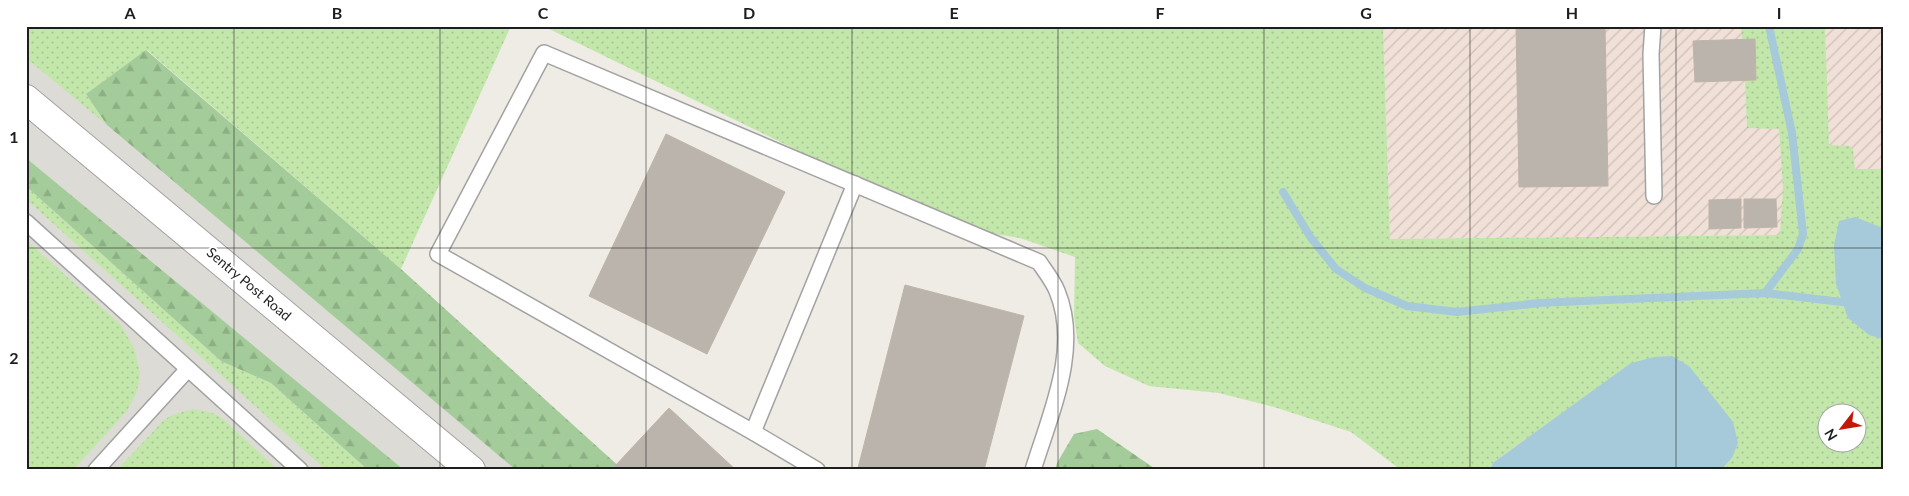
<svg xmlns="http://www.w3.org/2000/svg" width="1909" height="496" viewBox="0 0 1909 496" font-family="Lato,sans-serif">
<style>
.military{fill:url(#military-furrows)}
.airport{fill:#dddbd5}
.grass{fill:url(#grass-dots);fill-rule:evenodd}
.forest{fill:url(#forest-firs)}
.water{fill:#a6cada}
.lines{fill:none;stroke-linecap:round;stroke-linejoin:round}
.stream{stroke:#a6cada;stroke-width:8}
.building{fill:#bbb4ad;stroke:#bfb4a7}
.lane-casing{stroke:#a2a2a2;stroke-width:18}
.street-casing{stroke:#a2a2a2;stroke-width:30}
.lane{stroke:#fff;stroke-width:15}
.street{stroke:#fff;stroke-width:28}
.grid{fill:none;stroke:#1e1e1e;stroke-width:1;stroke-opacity:0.55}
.labels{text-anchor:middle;stroke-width:4;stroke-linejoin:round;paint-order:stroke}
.street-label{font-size:14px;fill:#1e1e1e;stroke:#fff}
.neatline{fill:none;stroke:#1e1e1e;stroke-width:2}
.grid-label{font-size:16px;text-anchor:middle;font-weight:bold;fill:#1e1e1e}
</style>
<defs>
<pattern id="military-furrows" width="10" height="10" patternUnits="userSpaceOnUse" patternTransform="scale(1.25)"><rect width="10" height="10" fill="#f0e0d7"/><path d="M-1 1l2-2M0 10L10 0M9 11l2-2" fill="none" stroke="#cdc0b8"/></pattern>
<pattern id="grass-dots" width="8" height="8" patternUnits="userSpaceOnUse" patternTransform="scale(1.25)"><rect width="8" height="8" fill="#c3e7ab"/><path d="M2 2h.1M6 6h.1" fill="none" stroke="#a7c693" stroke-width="1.8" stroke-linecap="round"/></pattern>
<pattern id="forest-firs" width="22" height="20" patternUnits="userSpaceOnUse" patternTransform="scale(1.25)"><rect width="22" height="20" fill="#a4cc9a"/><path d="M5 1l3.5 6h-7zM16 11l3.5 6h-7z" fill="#8daf84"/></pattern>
</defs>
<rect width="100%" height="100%" fill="#eeece4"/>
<!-- military -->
<path class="military" d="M 1383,26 L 1883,26 L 1883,198 L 1781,235 L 1390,239 Z"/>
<!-- airport -->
<path class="airport" d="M 26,26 L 565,470 L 26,470 Z"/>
<!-- grass -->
<g class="grass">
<path d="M 26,26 L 511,26 L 401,269 L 147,50 L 86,94 L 107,125 L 26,58 Z"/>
<path d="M 543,26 L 1383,26 L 1390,239 L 1780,235 L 1783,187 L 1779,129 L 1747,128 L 1745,81 L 1756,80 L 1755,39 L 1742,39 L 1741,26 L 1825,26 L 1829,145 L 1850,146 L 1853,150 L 1855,169 L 1883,169 L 1883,470 L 1721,470 L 1732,458 L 1631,364 L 1494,462 L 1489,470 L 1401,470 L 1351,432 L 1274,407 L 1219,393 L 1149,386 L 1105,366 L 1078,343 L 1074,317 L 1075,257 L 1020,238 L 956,228 ZM 1826,414 L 1856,414 L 1856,444 L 1826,444 Z"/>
<path d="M 26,186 L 221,361 L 271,383 L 368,470 L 326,470 L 26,199 Z"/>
<path d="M 26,240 L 121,325 L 134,348 L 140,373 L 137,391 L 127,411 L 73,470 L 26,470 Z"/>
<path d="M 193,409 L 213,413 L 223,419 L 278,470 L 117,470 L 164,420 L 172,415 Z"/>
</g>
<!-- forest -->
<g class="forest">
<path d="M 146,50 L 401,269 L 623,470 L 516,470 L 107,125 L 86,94 Z"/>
<path d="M 26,158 L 404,470 L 368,470 L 271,383 L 221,361 L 26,186 Z"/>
<path d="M 1097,429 L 1157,470 L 1055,470 L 1057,463 L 1074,434 Z"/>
</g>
<!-- water -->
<g class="water">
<path d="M 1855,217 L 1883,228 L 1883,339 L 1869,335 L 1848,318 L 1836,284 L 1834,245 L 1839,221 Z"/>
<path d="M 1672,356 L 1689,366 L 1733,422 L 1738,443 L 1732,458 L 1721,470 L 1489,470 L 1494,462 L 1631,363 L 1654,357 Z"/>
</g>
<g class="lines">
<!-- stream -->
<g class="stream">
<path d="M 1283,192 L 1311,238 L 1336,269 L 1365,288 L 1407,306 L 1457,312 L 1539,303 L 1765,293 L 1842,302"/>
<path d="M 1765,293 L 1798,249 L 1803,234 L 1792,133 L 1769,26"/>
</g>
</g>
<!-- building -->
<g class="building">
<path d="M 1516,26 L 1605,26 L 1608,186 L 1519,187 Z"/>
<path d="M 1755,39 L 1756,80 L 1695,82 L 1693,41 Z"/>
<path d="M 666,134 L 785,192 L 707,354 L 589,296 Z"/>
<path d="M 1741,199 L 1741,228 L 1709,229 L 1709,200 Z"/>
<path d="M 1744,199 L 1776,199 L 1777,227 L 1744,228 Z"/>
<path d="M 905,285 L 1024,316 L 984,470 L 864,470 L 858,468 Z"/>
<path d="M 669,408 L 736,470 L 619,470 L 615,466 Z"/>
</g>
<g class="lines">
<!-- lane casing -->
<g class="lane-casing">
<g id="lane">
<path d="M 1653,26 L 1651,54 L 1654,196"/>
<path d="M 26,222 L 300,470"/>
<path d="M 753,432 L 855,184"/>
<path d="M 96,470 L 188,369"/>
<path d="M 817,470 L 753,432 L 438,254 L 544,53 L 1039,262 C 1045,271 1053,281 1057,291 C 1081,349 1050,414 1033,470"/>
</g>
</g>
<!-- street casing -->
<g class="street-casing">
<path id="street" d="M 26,99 L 471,470"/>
</g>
<!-- lane -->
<use href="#lane" class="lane"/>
<!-- street -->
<use href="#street" class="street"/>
</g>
<!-- grid -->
<path class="grid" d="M 234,26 L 234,470M 440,26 L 440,470M 646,26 L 646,470M 852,26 L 852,470M 1058,26 L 1058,470M 1264,26 L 1264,470M 1470,26 L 1470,470M 1676,26 L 1676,470M 26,248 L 1883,248"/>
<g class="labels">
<!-- street labels -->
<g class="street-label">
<text transform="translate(249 284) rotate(40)" y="5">Sentry Post Road</text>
</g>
</g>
<!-- border -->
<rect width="1909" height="496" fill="none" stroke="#ffffff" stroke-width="55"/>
<!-- north arrow -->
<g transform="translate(1842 428) rotate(239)"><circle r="24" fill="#ffffff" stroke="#a5a5a5"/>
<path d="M0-4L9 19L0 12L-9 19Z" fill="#c31808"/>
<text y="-8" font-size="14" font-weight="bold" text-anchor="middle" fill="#1e1e1e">N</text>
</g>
<rect x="28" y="28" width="1854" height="440" class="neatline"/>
<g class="grid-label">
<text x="130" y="19">A</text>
<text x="337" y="19">B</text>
<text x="543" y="19">C</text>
<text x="749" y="19">D</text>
<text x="954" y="19">E</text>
<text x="1160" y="19">F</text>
<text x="1366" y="19">G</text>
<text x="1572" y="19">H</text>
<text x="1779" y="19">I</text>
<text x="14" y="143">1</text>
<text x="14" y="364">2</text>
</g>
</svg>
